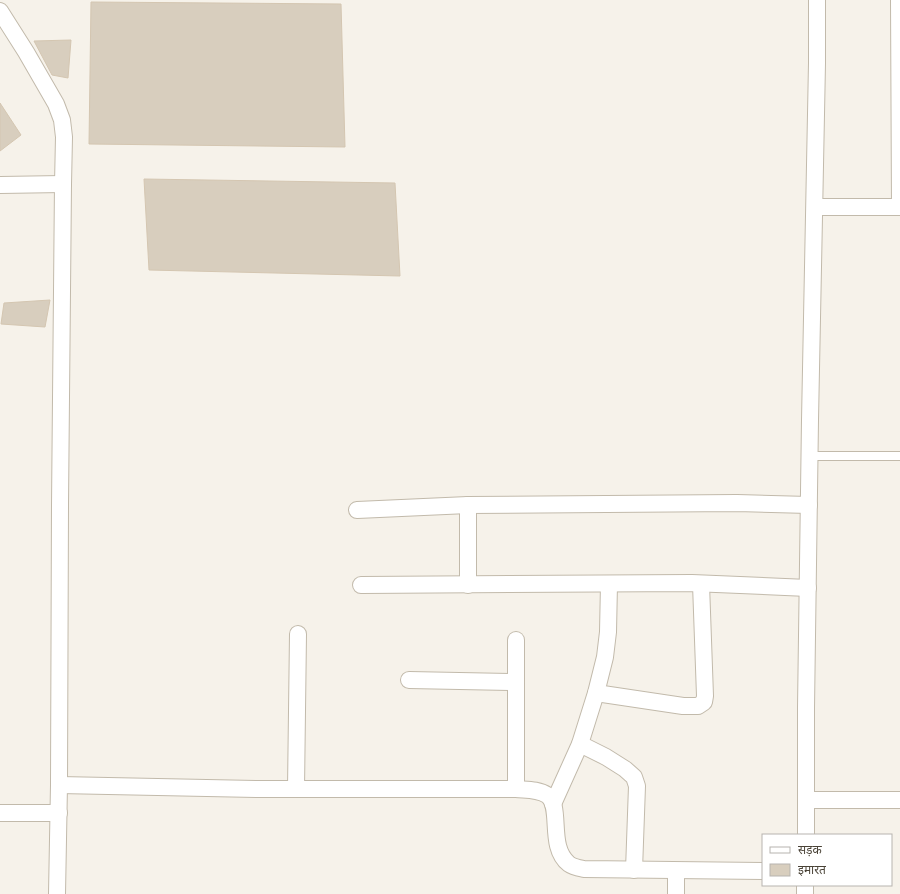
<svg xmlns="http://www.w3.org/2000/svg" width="900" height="894" viewBox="0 0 900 894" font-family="'Archivo Narrow','Noto Sans Devanagari',sans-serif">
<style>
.building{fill:#d8cebe;stroke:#d4c6b1}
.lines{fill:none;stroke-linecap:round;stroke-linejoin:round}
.lane-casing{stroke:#c2baab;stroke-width:10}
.street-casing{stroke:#c2baab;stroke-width:18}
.lane{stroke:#fff;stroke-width:8}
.street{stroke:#fff;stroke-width:16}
</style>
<rect width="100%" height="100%" fill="#f6f2ea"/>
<!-- building -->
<g class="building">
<path d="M 91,2 L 341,4 L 345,147 L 89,144 Z"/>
<path d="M 71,40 L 68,78 L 52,75 L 34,41 Z"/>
<path d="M 0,103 L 21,135 L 0,151 Z"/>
<path d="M 144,179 L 395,183 L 400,276 L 149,270 Z"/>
<path d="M 50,300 L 45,327 L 1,324 L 4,303 Z"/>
</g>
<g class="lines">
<!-- lane casing -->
<g class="lane-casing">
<path id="lane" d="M 810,456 L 900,456"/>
</g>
<!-- street casing -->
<g class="street-casing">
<g id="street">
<path d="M 899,0 L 900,207"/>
<path d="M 0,11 L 26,52 L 56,104 L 62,120 L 64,137 L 63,184 L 60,505 L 59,785 L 57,894"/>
<path d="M 0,185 L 63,184"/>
<path d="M 815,207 L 900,207"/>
<path d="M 468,505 L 468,585"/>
<path d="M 357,510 L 468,505 L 737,503 L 809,505"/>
<path d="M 361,585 L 692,583 L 808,588"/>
<path d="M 516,640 L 516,789"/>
<path d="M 409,680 L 516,682"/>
<path d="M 596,693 L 683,706 L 698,706 L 704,702 L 705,696 L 701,584"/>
<path d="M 580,744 L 606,757 L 625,769 L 634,777 L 637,786 L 634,870"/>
<path d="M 59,785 L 258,789 L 516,789 C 526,790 538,789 547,795 C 563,806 547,847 569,864 C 573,867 579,868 584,869 L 763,871"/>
<path d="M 296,789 L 298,634"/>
<path d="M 806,800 L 900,800"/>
<path d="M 553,804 L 580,744 L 596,693 L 605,657 L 608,632 L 609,584"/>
<path d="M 0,813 L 59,813"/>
<path d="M 806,835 L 806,708 L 810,420 L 817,63 L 817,0"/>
<path d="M 676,871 L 676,894"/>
<path d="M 805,894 L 805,885"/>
</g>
</g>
<!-- lane -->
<use href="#lane" class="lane"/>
<!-- street -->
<use href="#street" class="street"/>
</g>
<!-- legend -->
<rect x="762" y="834" width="130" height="52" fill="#ffffff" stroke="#b7b4af"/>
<rect x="770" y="847" width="20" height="6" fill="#ffffff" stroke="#b7b4af"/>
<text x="798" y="854" font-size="12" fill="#4a4337">सड़क</text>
<rect x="770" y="864" width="20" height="12" fill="#d8cebe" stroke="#b7b4af"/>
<text x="798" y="874" font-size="12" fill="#4a4337">इमारत</text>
</svg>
